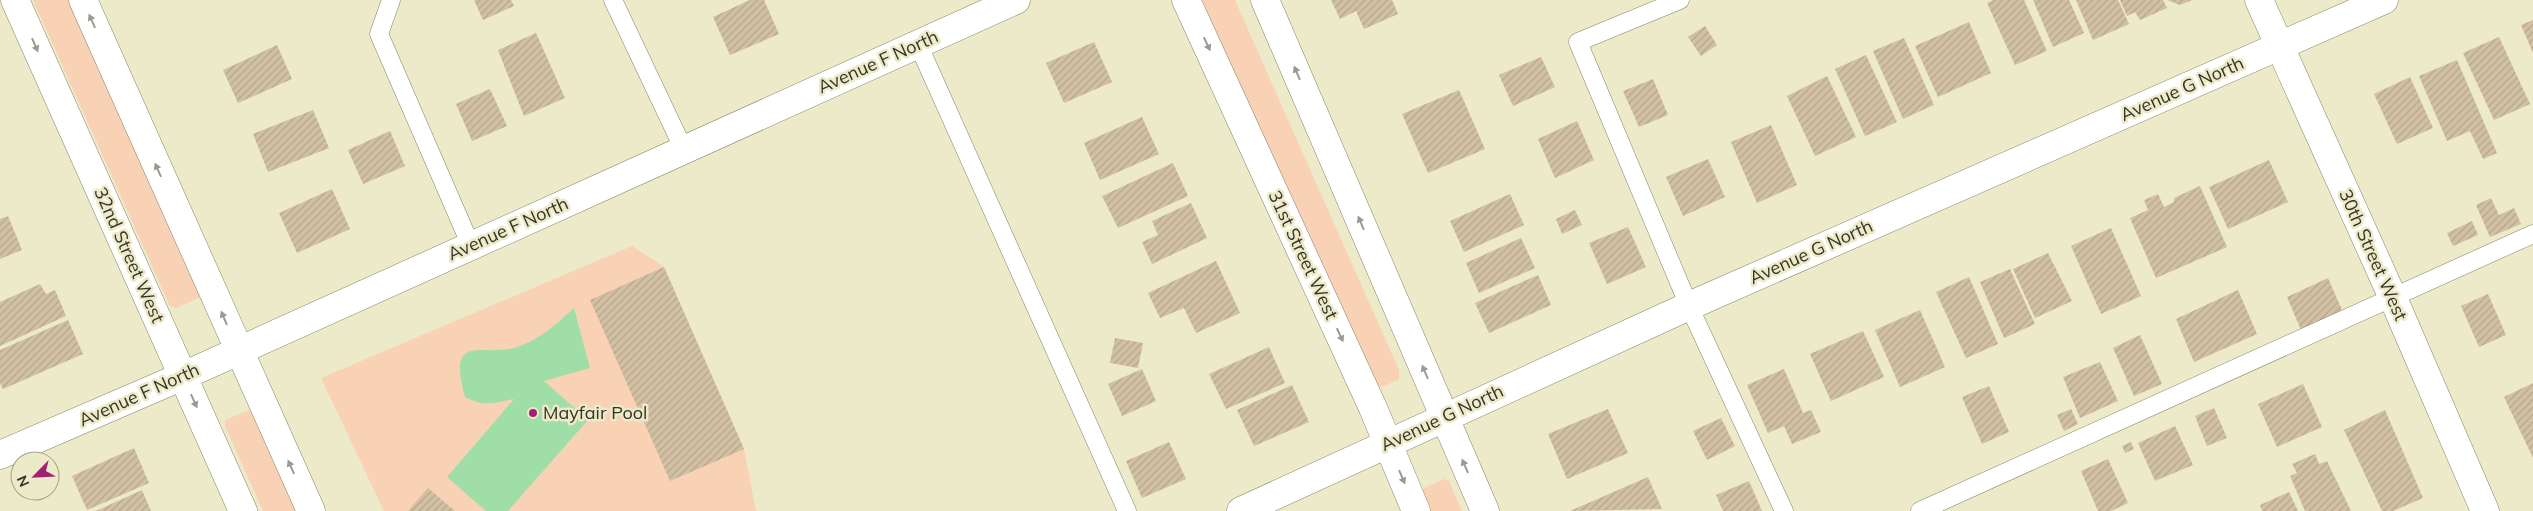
<svg xmlns="http://www.w3.org/2000/svg" width="2533" height="511" viewBox="0 0 2533 511" font-family="Mulish,sans-serif">
<style>
.grass{fill:#f9d1b4}
.water{fill:#a0dea8}
.building{fill:url(#building-hatch)}
.lines{fill:none;stroke-linecap:round;stroke-linejoin:round}
.lane-casing{stroke:#888466;stroke-width:19}
.street-casing{stroke:#888466;stroke-width:29}
.lane{stroke:#fff;stroke-width:18}
.street{stroke:#fff;stroke-width:28}
.oneway{fill:#9a9993}
.poi-dot{fill:#a32170;stroke:#edeac9;stroke-width:2}
.labels{text-anchor:middle;stroke-width:5;stroke-linejoin:round;paint-order:stroke}
.street-label{font-size:18px;fill:#353327;stroke:#edeac9}
.poi-label{font-size:18px;fill:#353327;stroke:#edeac9;text-anchor:start}
</style>
<defs>
<pattern id="building-hatch" width="6" height="6" patternUnits="userSpaceOnUse" patternTransform="scale(1.25)"><rect width="6" height="6" fill="#d2c0a3"/><path d="M-1 1l2-2M0 6l6-6M5 7l2-2" fill="none" stroke="#b5a58c"/></pattern>
</defs>
<rect width="100%" height="100%" fill="#edeac9"/>
<!-- grass -->
<g class="grass">
<path d="M 33,0 L 74,0 L 202,296 L 176,308 L 170,306 Z"/>
<path d="M 1202,0 L 1235,0 L 1399,370 L 1399,379 L 1383,387 L 1372,383 Z"/>
<path d="M 632,246 L 664,267 L 744,449 L 756,511 L 384,511 L 321,378 Z"/>
<path d="M 252,409 L 301,511 L 263,511 L 225,426 L 225,420 Z"/>
<path d="M 1444,479 L 1449,481 L 1462,511 L 1431,511 L 1422,492 L 1424,488 Z"/>
</g>
<!-- water -->
<path class="water" d="M 574,308 L 590,368 L 544,381 L 588,420 L 508,511 L 486,511 L 447,477 L 514,399 C 495,402 485,408 465,397 C 446,328 485,360 520,346 C 542,338 557,323 574,308 Z"/>
<!-- building -->
<g class="building">
<path d="M 474,0 L 511,0 L 514,6 L 483,20 Z"/>
<path d="M 750,0 L 764,0 L 779,34 L 730,55 L 713,17 Z"/>
<path d="M 1331,0 L 1392,0 L 1398,14 L 1364,29 L 1356,11 L 1340,19 Z"/>
<path d="M 1993,0 L 2024,0 L 2047,51 L 2015,65 L 1987,3 Z"/>
<path d="M 2033,0 L 2069,0 L 2084,33 L 2053,47 Z"/>
<path d="M 2076,0 L 2118,0 L 2129,24 L 2093,40 Z"/>
<path d="M 2120,0 L 2163,0 L 2167,8 L 2140,20 L 2135,12 L 2127,16 Z"/>
<path d="M 2167,0 L 2192,0 L 2180,5 Z"/>
<path d="M 2533,20 L 2533,53 L 2521,25 Z"/>
<path d="M 1969,22 L 1991,73 L 1938,97 L 1915,46 Z"/>
<path d="M 1705,26 L 1717,45 L 1701,56 L 1688,37 Z"/>
<path d="M 536,33 L 565,98 L 524,116 L 498,50 Z"/>
<path d="M 2499,37 L 2530,104 L 2494,120 L 2463,53 Z"/>
<path d="M 1904,38 L 1934,105 L 1903,119 L 1873,51 Z"/>
<path d="M 1094,42 L 1112,82 L 1064,103 L 1046,63 Z"/>
<path d="M 277,45 L 292,79 L 238,103 L 223,70 Z"/>
<path d="M 1866,55 L 1897,122 L 1865,136 L 1835,69 Z"/>
<path d="M 1541,57 L 1555,87 L 1513,106 L 1499,75 Z"/>
<path d="M 2457,60 L 2497,153 L 2483,159 L 2470,131 L 2447,141 L 2419,76 Z"/>
<path d="M 1827,76 L 1856,137 L 1815,156 L 1787,96 Z"/>
<path d="M 2410,77 L 2433,128 L 2397,144 L 2374,94 Z"/>
<path d="M 1653,79 L 1668,115 L 1639,127 L 1623,91 Z"/>
<path d="M 490,89 L 507,126 L 472,141 L 456,104 Z"/>
<path d="M 1459,90 L 1485,149 L 1428,173 L 1402,114 Z"/>
<path d="M 313,110 L 329,148 L 268,172 L 253,134 Z"/>
<path d="M 1142,117 L 1159,154 L 1100,180 L 1084,143 Z"/>
<path d="M 1577,121 L 1594,160 L 1555,178 L 1538,139 Z"/>
<path d="M 1771,125 L 1797,185 L 1757,203 L 1731,142 Z"/>
<path d="M 390,131 L 405,166 L 363,184 L 348,150 Z"/>
<path d="M 1708,159 L 1725,197 L 1683,216 L 1666,177 Z"/>
<path d="M 2269,160 L 2288,202 L 2228,229 L 2209,187 Z"/>
<path d="M 1173,163 L 1188,196 L 1118,228 L 1102,196 Z"/>
<path d="M 2200,186 L 2227,247 L 2156,278 L 2130,218 L 2148,210 L 2144,200 L 2158,194 L 2164,207 L 2174,202 L 2174,198 Z"/>
<path d="M 332,189 L 350,229 L 297,253 L 279,213 Z"/>
<path d="M 1510,194 L 1524,225 L 1464,252 L 1450,221 Z"/>
<path d="M 2491,198 L 2499,215 L 2514,208 L 2521,224 L 2490,237 L 2476,205 Z"/>
<path d="M 1191,203 L 1207,238 L 1152,264 L 1142,242 L 1158,235 L 1152,221 Z"/>
<path d="M 1575,210 L 1582,225 L 1562,234 L 1556,219 Z"/>
<path d="M 8,216 L 22,250 L 0,259 L 0,219 Z"/>
<path d="M 2472,221 L 2478,235 L 2453,246 L 2447,233 Z"/>
<path d="M 1628,227 L 1646,267 L 1607,284 L 1589,243 Z"/>
<path d="M 2111,228 L 2141,296 L 2101,314 L 2071,246 Z"/>
<path d="M 1521,238 L 1535,268 L 1479,293 L 1466,263 Z"/>
<path d="M 2048,253 L 2072,301 L 2035,318 L 2013,269 Z"/>
<path d="M 1216,261 L 1240,313 L 1196,333 L 1184,308 L 1160,318 L 1148,293 Z"/>
<path d="M 664,267 L 744,449 L 670,481 L 590,300 Z"/>
<path d="M 2010,269 L 2035,324 L 2004,338 L 1980,282 Z"/>
<path d="M 1538,275 L 1551,305 L 1489,333 L 1475,303 Z"/>
<path d="M 1969,277 L 1998,344 L 1966,358 L 1936,292 Z"/>
<path d="M 2328,278 L 2343,312 L 2301,330 L 2287,297 Z"/>
<path d="M 40,284 L 46,294 L 55,290 L 66,316 L 0,346 L 0,302 Z"/>
<path d="M 2238,290 L 2257,334 L 2194,362 L 2176,319 Z"/>
<path d="M 2488,294 L 2506,335 L 2479,347 L 2461,306 Z"/>
<path d="M 1920,310 L 1945,367 L 1900,387 L 1875,330 Z"/>
<path d="M 68,320 L 83,354 L 3,389 L 0,383 L 0,350 Z"/>
<path d="M 1863,331 L 1884,377 L 1831,401 L 1810,354 Z"/>
<path d="M 2140,335 L 2162,384 L 2134,396 L 2113,348 Z"/>
<path d="M 1115,338 L 1143,343 L 1138,368 L 1110,363 Z"/>
<path d="M 1269,347 L 1285,383 L 1226,409 L 1209,374 Z"/>
<path d="M 2100,362 L 2118,401 L 2080,418 L 2063,377 Z"/>
<path d="M 1142,369 L 1156,401 L 1122,416 L 1108,384 Z"/>
<path d="M 1784,369 L 1803,413 L 1811,410 L 1821,432 L 1792,444 L 1784,426 L 1768,433 L 1747,385 Z"/>
<path d="M 2533,383 L 2533,458 L 2504,397 Z"/>
<path d="M 2303,384 L 2322,427 L 2277,447 L 2258,404 Z"/>
<path d="M 1292,385 L 1309,422 L 1254,446 L 1237,410 Z"/>
<path d="M 1989,386 L 2009,432 L 1982,444 L 1962,397 Z"/>
<path d="M 2214,408 L 2227,438 L 2207,446 L 2195,416 Z"/>
<path d="M 1608,409 L 1628,453 L 1567,479 L 1548,434 Z"/>
<path d="M 2071,409 L 2078,424 L 2064,431 L 2057,415 Z"/>
<path d="M 2385,410 L 2423,498 L 2393,511 L 2382,511 L 2344,430 Z"/>
<path d="M 1721,418 L 1735,446 L 1707,460 L 1693,431 Z"/>
<path d="M 2175,426 L 2193,465 L 2155,481 L 2138,443 Z"/>
<path d="M 1169,442 L 1186,479 L 1142,498 L 1126,461 Z"/>
<path d="M 2131,442 L 2134,449 L 2125,453 L 2122,446 Z"/>
<path d="M 134,448 L 149,483 L 87,510 L 72,476 Z"/>
<path d="M 2315,454 L 2319,464 L 2327,461 L 2351,511 L 2305,511 L 2290,476 L 2297,473 L 2292,464 Z"/>
<path d="M 2108,459 L 2128,503 L 2111,511 L 2098,511 L 2081,471 Z"/>
<path d="M 1648,477 L 1662,509 L 1570,511 Z"/>
<path d="M 1749,481 L 1762,511 L 1723,511 L 1716,495 Z"/>
<path d="M 428,488 L 455,511 L 408,511 Z"/>
<path d="M 142,490 L 151,511 L 96,511 Z"/>
<path d="M 2289,492 L 2298,511 L 2262,511 L 2260,505 Z"/>
</g>
<g class="lines">
<!-- lane casing -->
<g class="lane-casing">
<g id="lane">
<path d="M 391,0 L 379,34 L 471,246"/>
<path d="M 613,0 L 684,150"/>
<path d="M 1680,0 L 1578,42 L 1689,306 L 1784,511"/>
<path d="M 918,44 L 1127,511"/>
<path d="M 1920,511 L 2533,234"/>
</g>
</g>
<!-- street casing -->
<g class="street-casing">
<g id="street">
<path d="M 15,0 L 243,511"/>
<path d="M 83,0 L 311,511"/>
<path d="M 1186,0 L 1373,408 L 1416,511"/>
<path d="M 1265,0 L 1485,511"/>
<path d="M 2259,0 L 2393,298 L 2485,511"/>
<path d="M 0,455 L 183,376 L 1016,0"/>
<path d="M 1241,511 L 1689,306 L 2384,0"/>
</g>
</g>
<!-- lane -->
<use href="#lane" class="lane"/>
<!-- street -->
<use href="#street" class="street"/>
</g>
<!-- one-way arrows -->
<defs><path id="oneway-solid" d="M-6-.8H1V-3.2L6.5 0L1 3.2V.8H-6Z" transform="scale(1.25)"/></defs>
<g class="oneway">
<use href="#oneway-solid" transform="translate(92 21) rotate(-114)"/>
<use href="#oneway-solid" transform="translate(1207 44) rotate(65)"/>
<use href="#oneway-solid" transform="translate(35 45) rotate(66)"/>
<use href="#oneway-solid" transform="translate(1297 73) rotate(-113)"/>
<use href="#oneway-solid" transform="translate(158 170) rotate(-114)"/>
<use href="#oneway-solid" transform="translate(1361 223) rotate(-113)"/>
<use href="#oneway-solid" transform="translate(224 318) rotate(-113)"/>
<use href="#oneway-solid" transform="translate(1340 335) rotate(65)"/>
<use href="#oneway-solid" transform="translate(1425 372) rotate(-113)"/>
<use href="#oneway-solid" transform="translate(194 401) rotate(66)"/>
<use href="#oneway-solid" transform="translate(1465 466) rotate(-114)"/>
<use href="#oneway-solid" transform="translate(291 467) rotate(-114)"/>
<use href="#oneway-solid" transform="translate(1402 477) rotate(67)"/>
</g>
<!-- markers -->
<circle class="poi-dot" cx="533" cy="413" r="5"/>
<g class="labels">
<!-- street labels -->
<g class="street-label">
<text transform="translate(878 62) rotate(-24)" y="6">Avenue F North</text>
<text transform="translate(2182 89) rotate(-24)" y="6">Avenue G North</text>
<text transform="translate(508 229) rotate(-24)" y="6">Avenue F North</text>
<text transform="translate(1811 252) rotate(-24)" y="6">Avenue G North</text>
<text transform="translate(129 255) rotate(66)" y="6">32nd Street West</text>
<text transform="translate(1303 255) rotate(65)" y="6">31st Street West</text>
<text transform="translate(2373 255) rotate(66)" y="6">30th Street West</text>
<text transform="translate(139 395) rotate(-24)" y="6">Avenue F North</text>
<text transform="translate(1442 418) rotate(-25)" y="6">Avenue G North</text>
</g>
<!-- poi labels -->
<g class="poi-label">
<text x="543" y="419">Mayfair Pool</text>
</g>
</g>
<!-- north arrow -->
<g transform="translate(35 476) rotate(246)"><circle r="24" fill="#edeac9" stroke="#a3a188"/>
<path d="M0-4L9 19L0 12L-9 19Z" fill="#a32170"/>
<text y="-8" font-size="14" font-weight="bold" text-anchor="middle" fill="#353327">N</text>
</g>
</svg>
